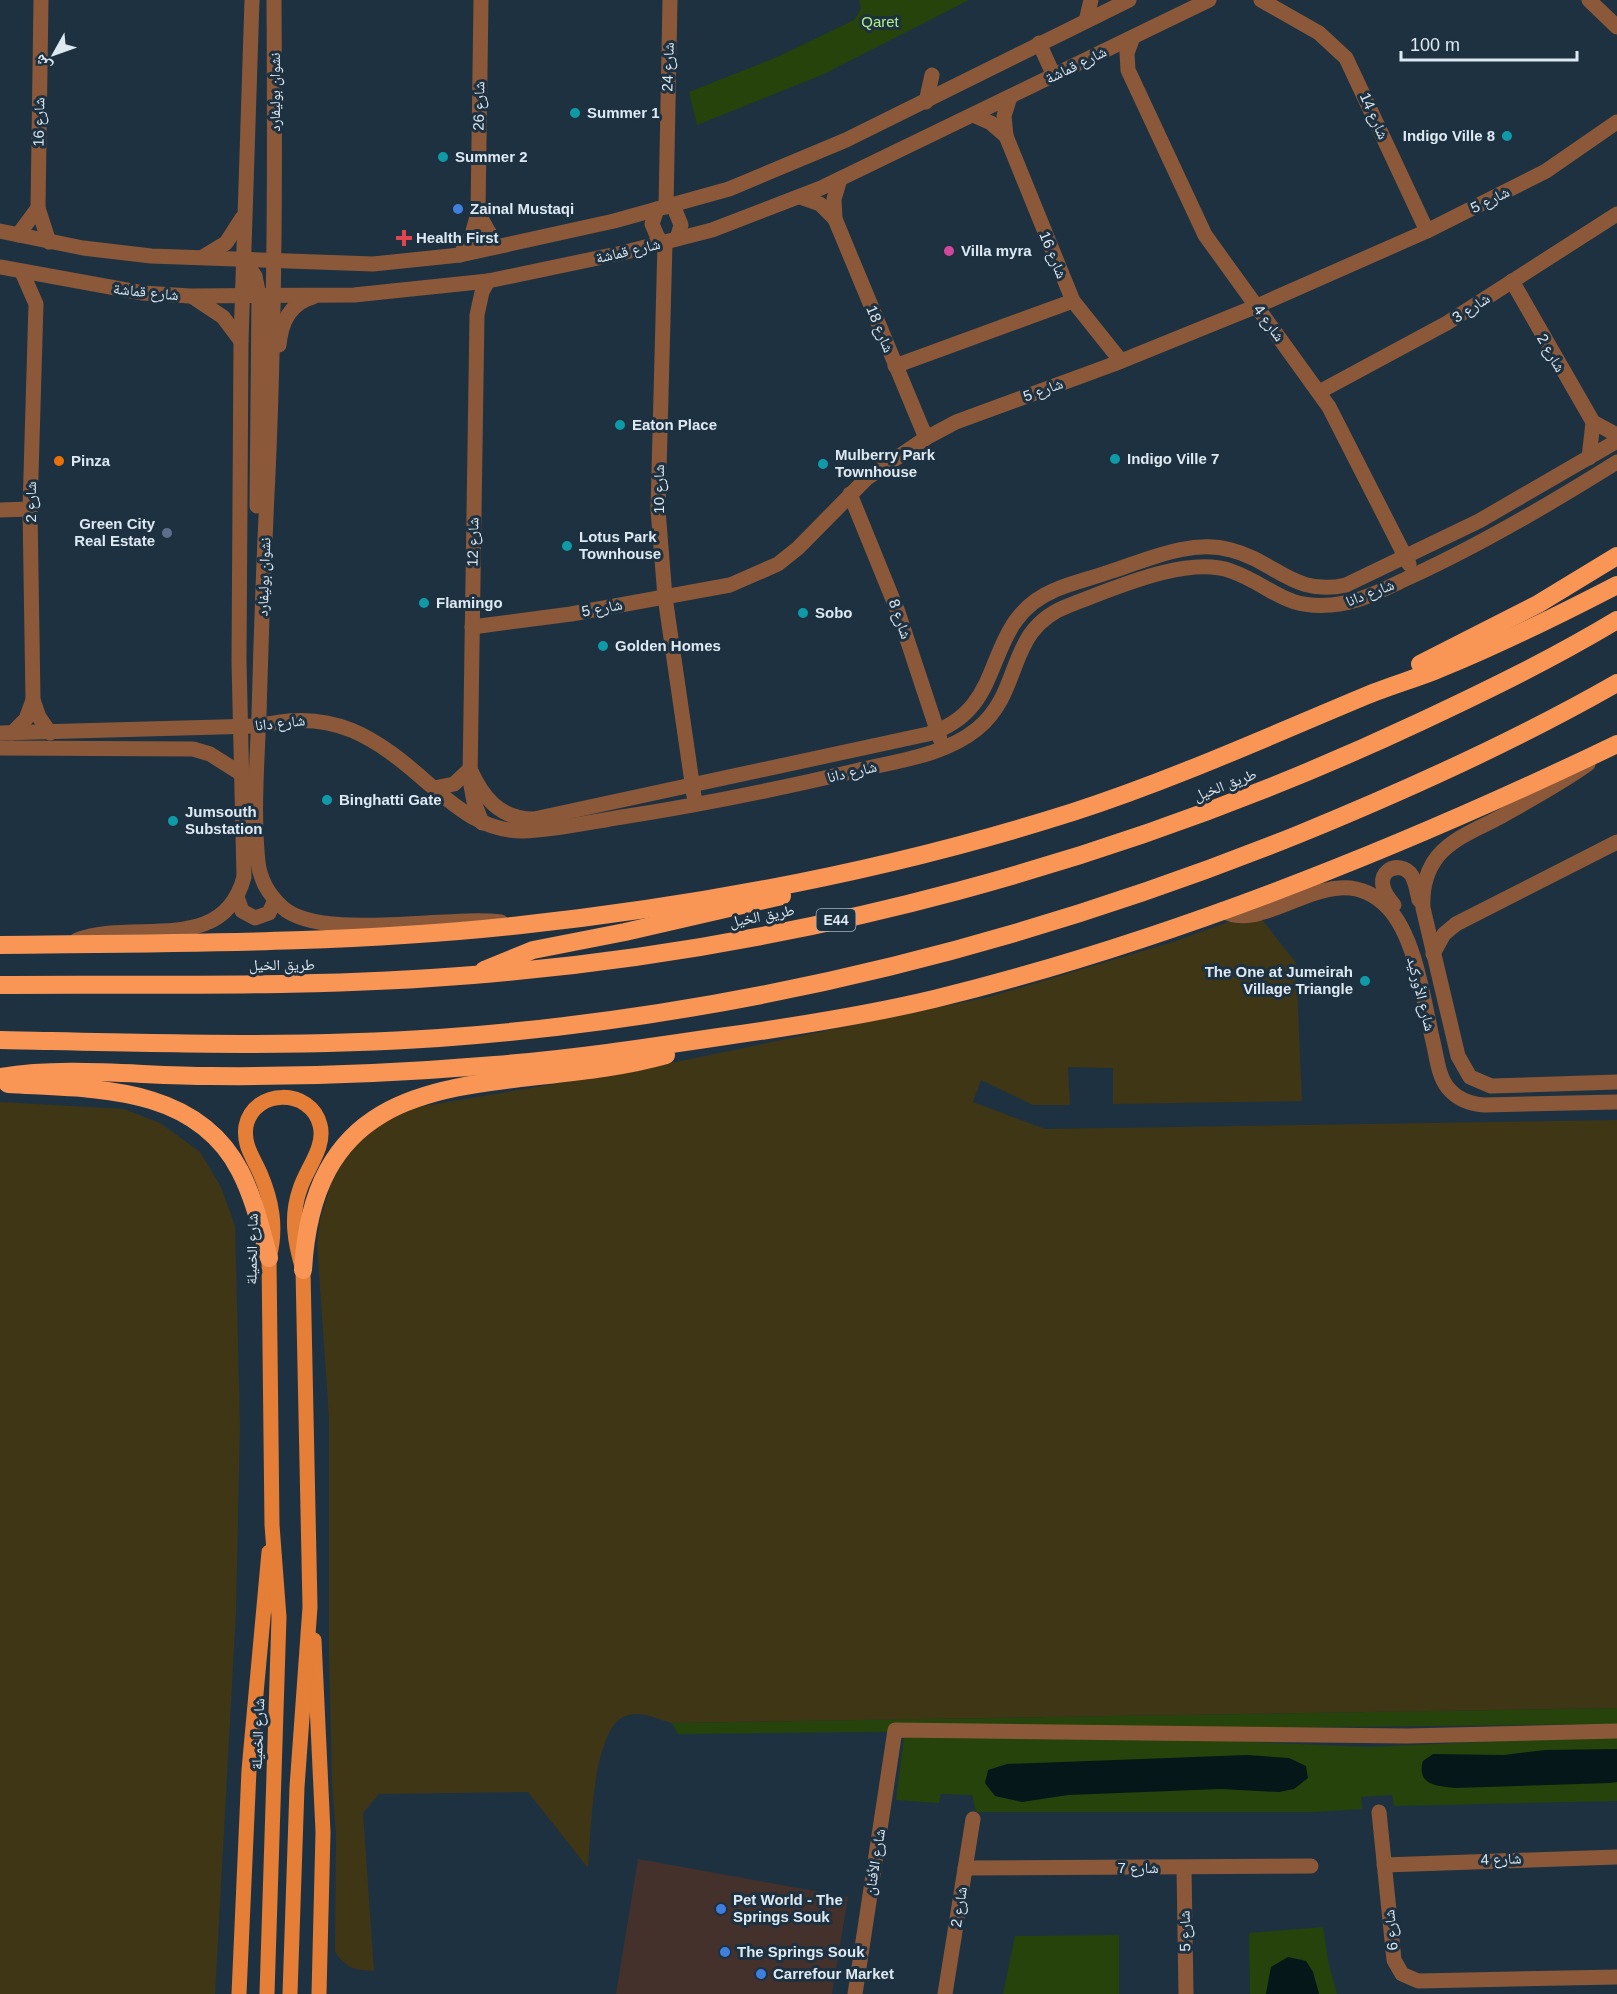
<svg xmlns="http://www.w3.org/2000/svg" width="1617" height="1994" viewBox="0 0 1617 1994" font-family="Arial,'Noto Naskh Arabic',sans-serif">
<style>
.commercial{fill:#44312b}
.green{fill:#25430a}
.sand{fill:#3f3616}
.water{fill:#061719}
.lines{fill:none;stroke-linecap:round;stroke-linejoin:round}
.minor{stroke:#8b5939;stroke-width:15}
.major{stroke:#e57e36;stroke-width:15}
.highway{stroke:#f99656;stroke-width:18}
.culture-dot{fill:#0f9aa8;stroke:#1e3140;stroke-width:2}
.shop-dot{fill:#3f7fe0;stroke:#1e3140;stroke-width:2}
.health-dot{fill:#e0444e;stroke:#1e3140;stroke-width:2}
.hotel-dot{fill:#d1479c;stroke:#1e3140;stroke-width:2}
.food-dot{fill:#e8710a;stroke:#1e3140;stroke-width:2}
.service-dot{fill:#5c6f8a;stroke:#1e3140;stroke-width:2}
.labels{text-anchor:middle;stroke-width:6;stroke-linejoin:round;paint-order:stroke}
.shield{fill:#1e3140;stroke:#a4b2bd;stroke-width:1.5}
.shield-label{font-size:14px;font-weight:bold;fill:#dde9f2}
.park-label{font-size:15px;fill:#b1ef86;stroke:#1e3140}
.street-label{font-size:15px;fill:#dde9f2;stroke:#1e3140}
.poi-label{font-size:15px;font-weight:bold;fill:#dde9f2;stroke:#1e3140;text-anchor:start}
</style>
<rect width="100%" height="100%" fill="#1e3140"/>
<!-- commercial -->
<path class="commercial" d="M 638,1859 L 848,1897 L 832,1994 L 616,1994 Z"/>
<!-- green -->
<g class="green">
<path d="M 859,0 L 969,0 L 822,75 L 697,125 L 689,92 L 777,57 L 854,20 L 861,9 Z"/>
<path d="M 1617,1708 L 1617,1724 L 678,1734 L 672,1723 Z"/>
<path d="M 1070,1734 L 1367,1747 L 1617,1736 L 1617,1801 L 1394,1806 L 1392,1795 L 1361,1797 L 1362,1809 L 1314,1812 L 976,1812 L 972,1795 L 941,1794 L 939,1803 L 896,1800 L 904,1737 Z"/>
<path d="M 1323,1927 L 1329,1965 L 1337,1994 L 1319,1994 L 1313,1972 L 1302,1959 L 1271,1967 L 1266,1994 L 1250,1994 L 1249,1933 Z"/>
<path d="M 1119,1935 L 1119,1994 L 1003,1994 L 1015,1936 Z"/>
</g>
<!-- sand -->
<g class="sand">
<path d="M 1256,912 L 1296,963 L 1302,1101 L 1113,1104 L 1113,1068 L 1068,1067 L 1070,1105 L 1033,1105 L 981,1080 L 973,1102 L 1045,1129 L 1617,1120 L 1617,1708 L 672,1723 C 656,1719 640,1709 623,1717 C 592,1733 591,1835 588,1868 L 528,1792 L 379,1794 L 363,1813 L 374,1971 C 354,1970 346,1968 335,1952 L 336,1833 L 332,1784 L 329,1657 L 329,1418 L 317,1243 L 320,1220 L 331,1184 L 349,1151 L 377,1125 L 418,1107 L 632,1071 L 989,997 L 1173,942 Z"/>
<path d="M 0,1102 L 124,1109 L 160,1123 L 200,1152 L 221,1187 L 235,1226 L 240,1425 L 236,1612 L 215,1994 L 0,1994 Z"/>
</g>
<!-- water -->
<g class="water">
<path d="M 1617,1749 L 1617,1782 L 1610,1783 L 1455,1788 C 1437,1786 1416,1785 1423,1761 L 1433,1754 L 1504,1755 L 1545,1750 Z"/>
<path d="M 1247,1755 L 1289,1758 L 1306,1766 L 1308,1778 L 1294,1789 L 1279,1792 L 1221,1789 L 1068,1795 L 1022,1802 L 995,1796 L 985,1783 L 988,1770 L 1007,1764 Z"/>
<path d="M 1288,1957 L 1306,1961 L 1313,1972 L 1319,1994 L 1266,1994 L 1271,1967 Z"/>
</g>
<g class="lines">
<!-- minor -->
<g class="minor">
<path d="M 41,0 L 38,208 L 49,242"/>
<path d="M 274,0 C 275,158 275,316 268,474 C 264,554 261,634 259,714 C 257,762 253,814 258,862 C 260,880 269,895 282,907 C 320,942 447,915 501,922"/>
<path d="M 1261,0 L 1319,33 L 1346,58 L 1427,231"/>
<path d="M 1589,0 L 1617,27"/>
<path d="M 1086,21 L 1091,0"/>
<path d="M 1133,37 L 1127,53 L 1128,70 L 1205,235 L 1329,407 L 1409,564"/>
<path d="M 1039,43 L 1054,76"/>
<path d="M 1010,97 L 1004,116 L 1006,136 L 1073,301 L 1121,361"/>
<path d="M 926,102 L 932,75"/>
<path d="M 973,115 L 991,123 L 1006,136"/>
<path d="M 840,179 L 834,199 L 835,219 L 926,438"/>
<path d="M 800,197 L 820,204 L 835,219"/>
<path d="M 673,205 L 681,225 L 677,239"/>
<path d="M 666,207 L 670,0"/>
<path d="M 657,209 L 652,224 L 658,238 L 665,243 L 658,510 L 665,597 L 694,796"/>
<path d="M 478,213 L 496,245"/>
<path d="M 0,231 L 83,248 L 151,256 L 373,264 L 460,255 L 614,221 L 729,189 L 846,140 L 1129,0"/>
<path d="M 18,235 L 38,208"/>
<path d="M 460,255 L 472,235 L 478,213 L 481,0"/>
<path d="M 203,257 L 226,243 L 242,218"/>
<path d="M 243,259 L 255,276 L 259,296 L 257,506"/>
<path d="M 0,267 L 143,293 L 190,296 L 354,295 L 488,281 L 622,253 L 712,230 L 821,188 L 1209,0"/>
<path d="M 22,272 L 36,304 L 30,509 L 33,700 L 39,717 L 50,733"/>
<path d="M 1512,281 L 1593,422 L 1617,435"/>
<path d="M 193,297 L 223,317 L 241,341"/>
<path d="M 279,345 C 281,323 290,303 313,297"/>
<path d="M 895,366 L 1073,301"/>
<path d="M 1319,392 L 1447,323 L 1617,214"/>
<path d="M 1589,458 L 1593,422"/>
<path d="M 850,494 L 898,612 L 940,739"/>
<path d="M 0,510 L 30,509"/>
<path d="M 472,627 L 571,614 L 730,585 L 778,564 L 798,548 L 867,478 L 926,438 L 956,422 L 1114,364 L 1257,306 L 1427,231 L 1546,171 L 1617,122"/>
<path d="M 0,733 L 259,726 C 333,707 376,737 430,785 C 458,809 484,831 523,831 C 556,830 590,822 622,817 C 700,805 778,789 855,771 C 895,761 944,756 977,729 C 1025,690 1004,629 1070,605 C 1113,589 1187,555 1231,571 C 1271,585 1282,609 1331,605 C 1359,603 1384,589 1410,577 C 1482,544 1550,504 1617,462"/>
<path d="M 12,733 L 26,719 L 33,700"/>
<path d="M 0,748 L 193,749 L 210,754 L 243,775"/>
<path d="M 1588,764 C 1560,784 1530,800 1500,817 C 1480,828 1454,837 1438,856 C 1426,871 1422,889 1423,908 L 1458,1056 L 1470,1077 L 1491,1086 L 1617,1082"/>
<path d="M 470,769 C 483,798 500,819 534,819 L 928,734 C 1012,709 978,622 1055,590 C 1073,582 1093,578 1112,571 C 1149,559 1191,539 1231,550 C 1275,561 1294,597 1346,585 L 1479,521 L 1617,441"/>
<path d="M 434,788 L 454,784 L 470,769"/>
<path d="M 482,823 L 474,802 L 470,780 L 477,315 L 482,292 L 488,281"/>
<path d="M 237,897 L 242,911 L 255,918 L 269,913 L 275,900"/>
<path d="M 1394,905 C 1364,872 1401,857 1412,876 C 1416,883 1417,892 1419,900"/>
<path d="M 1221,910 C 1268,938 1334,850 1388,908 C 1417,939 1424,1005 1434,1046 C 1437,1060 1439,1077 1448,1088 C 1458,1100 1470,1104 1484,1105 L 1617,1102"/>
<path d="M 77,940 C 134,918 223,957 244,877 L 239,661 L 241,341 L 252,0"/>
<path d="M 1433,954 L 1444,934 L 1456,924 L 1617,842"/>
<path d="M 1379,1812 L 1394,1960 L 1402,1974 L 1418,1981 L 1617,1977"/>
<path d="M 1384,1865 L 1617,1857"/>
<path d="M 965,1868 L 1311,1866"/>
<path d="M 1184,1868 L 1186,1994"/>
<path d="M 855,1994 L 895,1730 L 1407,1736 L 1617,1731"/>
<path d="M 945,1994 L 973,1819"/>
</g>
<!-- major -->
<g class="major">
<path d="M 314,1640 L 323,1832 L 319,1994"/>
<path d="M 239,1994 L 249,1770 L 269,1552"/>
<path d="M 267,1994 L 279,1617 L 272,1525 L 269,1258 C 277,1228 272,1201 260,1173 C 253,1157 243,1145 246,1126 C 254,1088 311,1088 320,1125 C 326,1147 306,1169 300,1189 C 290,1217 295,1243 303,1270 L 310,1607 L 297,1787 L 290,1994"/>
</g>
<!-- highway -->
<g class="highway">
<path d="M 1420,664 L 1538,604 L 1617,556"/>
<path d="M 0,945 C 174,943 348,944 521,925 C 705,905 897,868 1073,812 C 1172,780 1267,737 1363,697 C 1386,687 1411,680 1434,671 C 1497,646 1557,616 1617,585"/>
<path d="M 484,970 L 533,950 L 625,932 L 782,896"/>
<path d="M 0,985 C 157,984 316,988 473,975 C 800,949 1125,861 1422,721 C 1488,690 1554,658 1617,620"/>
<path d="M 0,1040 C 146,1043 293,1048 439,1038 C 734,1017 1023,945 1297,835 C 1407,790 1514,742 1617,683"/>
<path d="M 0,1077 C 68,1066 141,1076 210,1076 C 305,1077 400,1073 495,1065 C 570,1059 645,1048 719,1037 C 791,1027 863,1016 934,999 C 1170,941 1399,849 1617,744"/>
<path d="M 8,1084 C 92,1089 195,1084 240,1171 C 254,1198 261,1229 269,1258"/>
<path d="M 303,1270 C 316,1043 510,1099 666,1055"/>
</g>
</g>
<!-- markers -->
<g class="culture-dot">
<circle cx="575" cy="113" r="6"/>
<circle cx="1507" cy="136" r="6"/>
<circle cx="443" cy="157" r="6"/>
<circle cx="620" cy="425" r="6"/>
<circle cx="1115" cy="459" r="6"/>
<circle cx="823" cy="464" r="6"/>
<circle cx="567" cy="546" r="6"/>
<circle cx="424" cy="603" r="6"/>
<circle cx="803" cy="613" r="6"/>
<circle cx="603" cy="646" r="6"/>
<circle cx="327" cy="800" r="6"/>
<circle cx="173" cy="821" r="6"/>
<circle cx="1365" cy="981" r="6"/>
</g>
<g class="shop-dot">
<circle cx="458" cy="209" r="6"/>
<circle cx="721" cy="1909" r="6"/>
<circle cx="725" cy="1952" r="6"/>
<circle cx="761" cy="1974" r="6"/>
</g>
<path class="health-dot" d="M401 229h6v6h6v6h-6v6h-6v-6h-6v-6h6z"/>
<circle class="hotel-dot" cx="949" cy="251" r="6"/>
<circle class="food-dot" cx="59" cy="461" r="6"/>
<circle class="service-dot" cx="167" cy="533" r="6"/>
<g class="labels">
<!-- shield labels -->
<rect class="shield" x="816.5" y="909" width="39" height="22" rx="4.5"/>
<g class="shield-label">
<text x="836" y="925">E44</text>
</g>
<!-- park labels -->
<g class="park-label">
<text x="880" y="27">Qaret</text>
</g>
<!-- street labels -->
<g class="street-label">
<text transform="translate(1076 65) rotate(-26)" y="5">شارع قماشة</text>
<text transform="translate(668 67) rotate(-88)" y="5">شارع 24</text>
<text transform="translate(275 92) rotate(-90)" y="5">نشوان بوليفارد</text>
<text transform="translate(479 106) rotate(-89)" y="5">شارع 26</text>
<text transform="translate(1374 116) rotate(66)" y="5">شارع 14</text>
<text transform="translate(39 122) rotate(-89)" y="5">شارع 16</text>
<text transform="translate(1490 200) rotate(-26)" y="5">شارع 5</text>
<text transform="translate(628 251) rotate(-13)" y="5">شارع قماشة</text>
<text transform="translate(1053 255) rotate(68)" y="5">شارع 16</text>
<text transform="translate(146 292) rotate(6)" y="5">شارع قماشة</text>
<text transform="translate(1471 308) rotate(-33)" y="5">شارع 3</text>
<text transform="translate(1269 323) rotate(54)" y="5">شارع 4</text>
<text transform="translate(880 329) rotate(68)" y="5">شارع 18</text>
<text transform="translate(1551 353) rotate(60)" y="5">شارع 2</text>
<text transform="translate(1043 390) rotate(-20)" y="5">شارع 5</text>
<text transform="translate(659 489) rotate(-90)" y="5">شارع 10</text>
<text transform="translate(31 502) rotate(-90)" y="5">شارع 2</text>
<text transform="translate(473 542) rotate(-89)" y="5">شارع 12</text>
<text transform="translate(264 577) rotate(-88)" y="5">نشوان بوليفارد</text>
<text transform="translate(1370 593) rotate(-21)" y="5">شارع دانا</text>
<text transform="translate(602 608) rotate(-11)" y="5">شارع 5</text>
<text transform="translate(900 619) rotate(71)" y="5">شارع 8</text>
<text transform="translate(280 723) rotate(-6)" y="5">شارع دانا</text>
<text transform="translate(852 772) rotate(-13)" y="5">شارع دانا</text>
<text transform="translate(1225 785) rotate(-21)" y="5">طريق الخيل</text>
<text transform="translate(762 916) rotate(-11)" y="5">طريق الخيل</text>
<text x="282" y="970">طريق الخيل</text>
<text transform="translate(1421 994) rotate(76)" y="5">شارع الأوركيد</text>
<text transform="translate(252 1249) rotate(-89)" y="5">شارع الخميلة</text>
<text transform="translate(258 1734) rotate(-88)" y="5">شارع الخميلة</text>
<text transform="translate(1501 1859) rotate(-2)" y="5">شارع 4</text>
<text transform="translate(875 1862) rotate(-81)" y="5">شارع الأفنان</text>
<text x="1138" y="1873">شارع 7</text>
<text transform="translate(959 1907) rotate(-81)" y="5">شارع 2</text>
<text transform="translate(1391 1930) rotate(-95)" y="5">شارع 6</text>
<text transform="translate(1185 1931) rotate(-91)" y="5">شارع 5</text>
</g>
<!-- poi labels -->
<g class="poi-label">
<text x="587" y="118">Summer 1</text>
<text x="1495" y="141" text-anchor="end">Indigo Ville 8</text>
<text x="455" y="162">Summer 2</text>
<text x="470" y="214">Zainal Mustaqi</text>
<text x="416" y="243">Health First</text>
<text x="961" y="256">Villa myra</text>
<text x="632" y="430">Eaton Place</text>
<text x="835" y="460">Mulberry Park<tspan x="835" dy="17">Townhouse</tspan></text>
<text x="1127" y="464">Indigo Ville 7</text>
<text x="71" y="466">Pinza</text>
<text x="155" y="529" text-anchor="end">Green City<tspan x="155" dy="17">Real Estate</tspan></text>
<text x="579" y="542">Lotus Park<tspan x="579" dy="17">Townhouse</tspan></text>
<text x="436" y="608">Flamingo</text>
<text x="815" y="618">Sobo</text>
<text x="615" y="651">Golden Homes</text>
<text x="339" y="805">Binghatti Gate</text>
<text x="185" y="817">Jumsouth<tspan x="185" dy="17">Substation</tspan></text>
<text x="1353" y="977" text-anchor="end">The One at Jumeirah<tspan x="1353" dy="17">Village Triangle</tspan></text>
<text x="733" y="1905">Pet World - The<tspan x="733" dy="17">Springs Souk</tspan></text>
<text x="737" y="1957">The Springs Souk</text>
<text x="773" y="1979">Carrefour Market</text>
</g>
</g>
<!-- north arrow -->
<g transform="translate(54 54) rotate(230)" stroke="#1e3140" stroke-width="4.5" paint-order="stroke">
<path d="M0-4.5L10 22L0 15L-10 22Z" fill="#dde9f2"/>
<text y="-9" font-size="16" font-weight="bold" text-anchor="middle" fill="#dde9f2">ش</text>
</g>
<!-- scale -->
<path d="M1401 51v9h176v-9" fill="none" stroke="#dde9f2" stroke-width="3"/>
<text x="1410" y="51" font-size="18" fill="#dde9f2" stroke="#1e3140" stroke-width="4.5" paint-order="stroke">100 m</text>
</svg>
